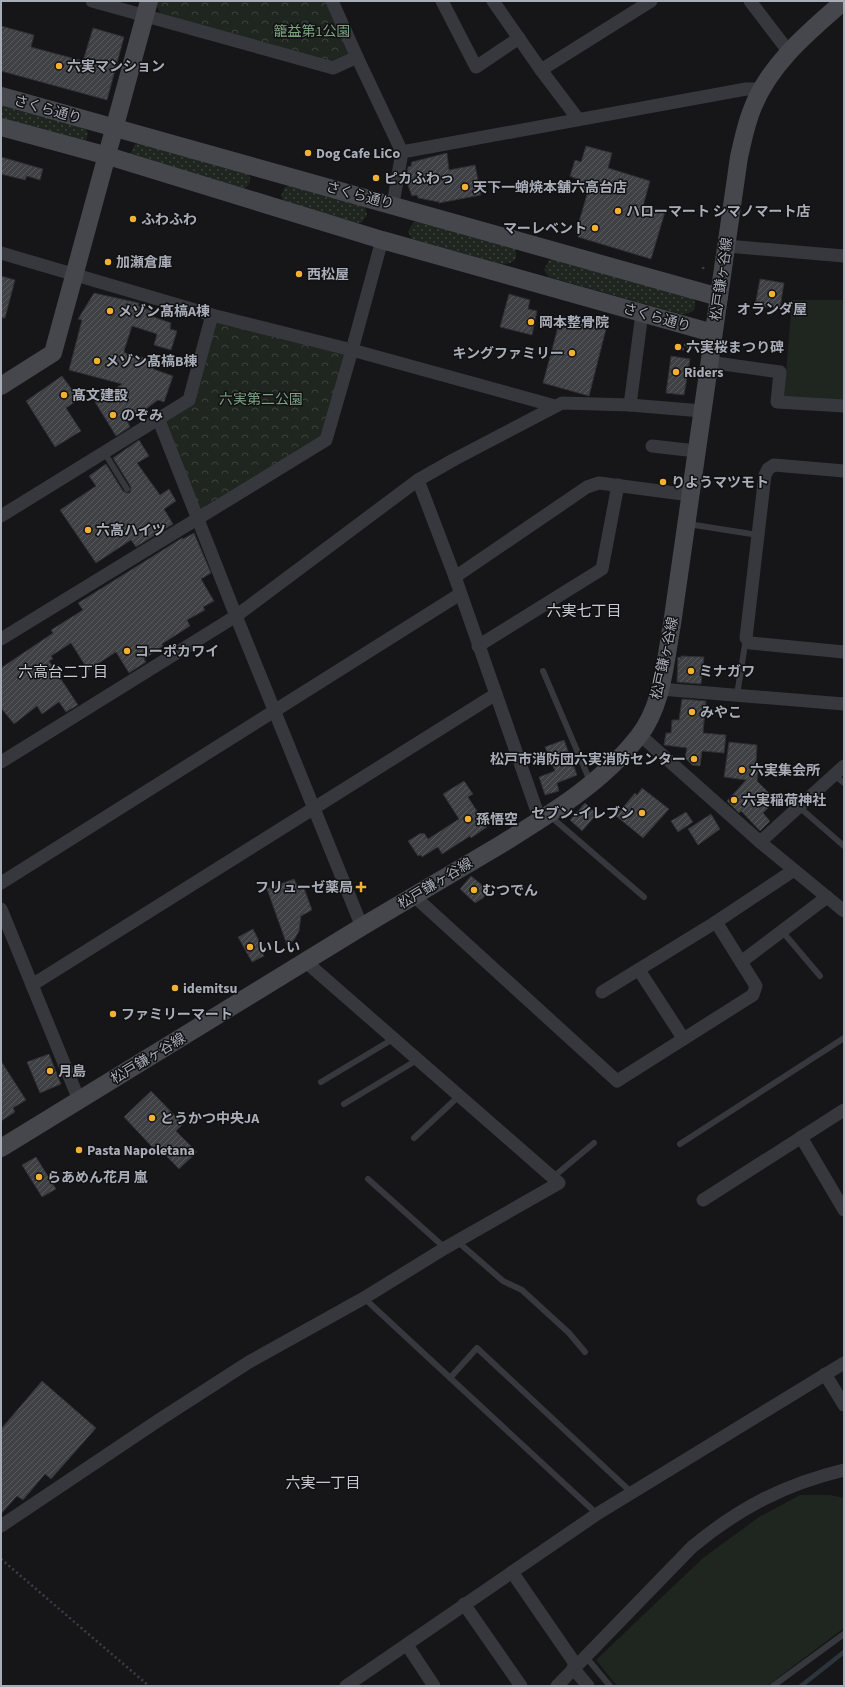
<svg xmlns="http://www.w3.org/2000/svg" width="845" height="1687" viewBox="0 0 845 1687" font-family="'Source Sans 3','Noto Sans JP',sans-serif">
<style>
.grass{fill:url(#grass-dots)}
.park{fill:url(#park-crowns)}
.pitch{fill:#1e261f}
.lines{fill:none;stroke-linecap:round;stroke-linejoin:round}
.stream{stroke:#2c353c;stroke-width:4.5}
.building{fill:url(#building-hatch);stroke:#303034}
.path{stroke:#3d3f44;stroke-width:2.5;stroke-dasharray:2 3;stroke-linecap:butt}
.lane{stroke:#37383d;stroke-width:6}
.street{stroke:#37383d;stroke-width:13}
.secondary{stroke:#45474d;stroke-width:18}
.path-bridge{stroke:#3d3f44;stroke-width:2.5;stroke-dasharray:2 3;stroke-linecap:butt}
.poi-dot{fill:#f2b134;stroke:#111113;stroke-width:1.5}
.labels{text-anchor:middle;stroke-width:3;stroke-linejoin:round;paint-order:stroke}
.park-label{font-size:14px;fill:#7fa381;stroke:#111113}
.poi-label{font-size:14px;font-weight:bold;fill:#a8adb8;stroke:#111113;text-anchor:start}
.street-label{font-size:14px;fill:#a8adb8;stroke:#111113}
.neighbourhood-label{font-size:15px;fill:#c9ccd4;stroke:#111113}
</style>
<defs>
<pattern id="grass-dots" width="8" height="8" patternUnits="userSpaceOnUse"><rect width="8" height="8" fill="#1e261f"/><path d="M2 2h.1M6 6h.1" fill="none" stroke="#3c433d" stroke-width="1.8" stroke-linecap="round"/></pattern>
<pattern id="park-crowns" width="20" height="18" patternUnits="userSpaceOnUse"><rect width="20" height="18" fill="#1e261f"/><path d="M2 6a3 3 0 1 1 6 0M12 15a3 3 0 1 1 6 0" fill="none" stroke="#3c433d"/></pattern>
<pattern id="building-hatch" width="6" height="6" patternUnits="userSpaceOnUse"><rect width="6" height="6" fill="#404145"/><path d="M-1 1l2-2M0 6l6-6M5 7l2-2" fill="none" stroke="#595a5e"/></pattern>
</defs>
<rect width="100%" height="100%" fill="#161618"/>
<!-- grass -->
<g class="grass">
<path d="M 1,104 L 85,128 L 88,133 L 86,142 L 1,124 Z"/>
<path d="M 140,143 L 248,173 C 252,180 250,185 244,189 L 130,154 L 135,144 Z"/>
<path d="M 290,186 L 365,207 L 367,215 L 361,223 L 353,222 L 285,204 L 281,196 L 285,187 Z"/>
<path d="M 417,221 L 514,248 C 520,259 513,264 502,264 L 412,239 L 408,232 L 413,223 Z"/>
<path d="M 554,259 L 693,298 C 699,309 691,315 681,314 L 549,277 L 544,270 L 549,260 Z"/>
</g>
<!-- park -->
<g class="park">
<path d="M 157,1 L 332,1 L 357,57 L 333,68 L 161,14 L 156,5 Z"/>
<path d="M 212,315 L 352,350 L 326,440 L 197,519 L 158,418 L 189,400 Z"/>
</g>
<!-- pitch -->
<g class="pitch">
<path d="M 792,300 L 844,300 L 844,400 L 784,397 Z"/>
<path d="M 800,1495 L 830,1495 L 844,1498 L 844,1628 L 767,1686 L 617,1686 L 596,1660 L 703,1558 L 759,1517 Z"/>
</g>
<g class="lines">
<!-- stream -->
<path class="stream" d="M 801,1686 L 844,1652"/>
</g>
<!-- building -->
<g class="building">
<path d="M 1,26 L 34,35 L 31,47 L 83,61 L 93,28 L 124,37 L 107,100 L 1,71 Z"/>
<path d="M 586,146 L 612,153 L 608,168 L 650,181 L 643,206 L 665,212 L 651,259 L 578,237 L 579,233 L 576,232 L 588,191 L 574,186 L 577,179 L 570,176 L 575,160 L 581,162 Z"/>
<path d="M 447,153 L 449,170 L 475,165 L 481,195 L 439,203 L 439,202 L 418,198 L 417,195 L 412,196 L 406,180 L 408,167 L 411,166 L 412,162 Z"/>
<path d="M 1,157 L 43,169 L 40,180 L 27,176 L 25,180 L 1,174 Z"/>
<path d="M 1,276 L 15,280 L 5,318 L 1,318 Z"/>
<path d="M 760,279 L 784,283 L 780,308 L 755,306 Z"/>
<path d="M 94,293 L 139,303 L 138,306 L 152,311 L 151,316 L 171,323 L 170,329 L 177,331 L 171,350 L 154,345 L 157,334 L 132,326 L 124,351 L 125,353 L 156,361 L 153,369 L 173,376 L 164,402 L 158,400 L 128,422 L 130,427 L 116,436 L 95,402 L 122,384 L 69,370 L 82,320 L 78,319 Z"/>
<path d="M 509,294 L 530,300 L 528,309 L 537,311 L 532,335 L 500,327 Z"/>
<path d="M 561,316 L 606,329 L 589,396 L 543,383 Z"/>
<path d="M 671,356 L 690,359 L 684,395 L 666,393 Z"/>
<path d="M 62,376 L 79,399 L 66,408 L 81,431 L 55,447 L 26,401 Z"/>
<path d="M 139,440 L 149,456 L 137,463 L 160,495 L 169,489 L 176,501 L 164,509 L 173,524 L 136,547 L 131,540 L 96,563 L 60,510 L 96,486 L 89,476 L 106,464 L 123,491 L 127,493 L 130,493 L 131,487 L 113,458 Z"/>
<path d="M 194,533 L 211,573 L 201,579 L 214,601 L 203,607 L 205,610 L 187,620 L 190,626 L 162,644 L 163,646 L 144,659 L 146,662 L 129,673 L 116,652 L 88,670 L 71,643 L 51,656 L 53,659 L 49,661 L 78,705 L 66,712 L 59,702 L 42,714 L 37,706 L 14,724 L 1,708 L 1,668 L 53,633 L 51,630 L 83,610 L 78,603 L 182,538 L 183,539 Z"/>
<path d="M 681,656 L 704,657 L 701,684 L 677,682 L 678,657 L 681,658 Z"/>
<path d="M 682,699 L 706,701 L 703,733 L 726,735 L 724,753 L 702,751 L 700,766 L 692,765 L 685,758 L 687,748 L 664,745 L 666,733 L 671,733 L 672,720 L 679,720 Z"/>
<path d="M 564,740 L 577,775 L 557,783 L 559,791 L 545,795 L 539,777 L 555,771 L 545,747 Z"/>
<path d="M 729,742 L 757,745 L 756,763 L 759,763 L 757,781 L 776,800 L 763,813 L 770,821 L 760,831 L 741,811 L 739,813 L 727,801 L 746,780 L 724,777 Z"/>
<path d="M 464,781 L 473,794 L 468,797 L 487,827 L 471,838 L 470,836 L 442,854 L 438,847 L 422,857 L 421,855 L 418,856 L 408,841 L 421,833 L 422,834 L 424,833 L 428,839 L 459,819 L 443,794 Z"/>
<path d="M 642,788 L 669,809 L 643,838 L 616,816 L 635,793 L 637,795 Z"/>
<path d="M 585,803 L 597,814 L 582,831 L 570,820 Z"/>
<path d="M 686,812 L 693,822 L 678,832 L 671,821 Z"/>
<path d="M 711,814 L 720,829 L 698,845 L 688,829 Z"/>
<path d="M 471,876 L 488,890 L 483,898 L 475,903 L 460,889 Z"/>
<path d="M 294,879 L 299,890 L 304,888 L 312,910 L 301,916 L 299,931 L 294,940 L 287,945 L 267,889 Z"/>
<path d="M 253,929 L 262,947 L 260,949 L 264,956 L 252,962 L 238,937 Z"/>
<path d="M 49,1054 L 61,1084 L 40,1093 L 27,1062 Z"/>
<path d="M 1,1061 L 26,1100 L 13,1108 L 15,1112 L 1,1121 Z"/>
<path d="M 151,1091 L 183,1124 L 176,1131 L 197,1152 L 179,1169 L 156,1145 L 153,1148 L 124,1117 Z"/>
<path d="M 36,1157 L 56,1189 L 42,1197 L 22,1165 Z"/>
<path d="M 42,1381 L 96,1428 L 51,1479 L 45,1474 L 23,1500 L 17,1496 L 1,1514 L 1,1429 Z"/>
</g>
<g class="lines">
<!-- path -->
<g class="path">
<path d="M 703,267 L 704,271"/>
<path d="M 686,345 L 676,345 L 676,349 L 685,349 L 690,347 L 692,342"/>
<path d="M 1,1559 L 149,1686"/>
</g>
<!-- lane -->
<g class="lane">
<path d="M 104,452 L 127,489"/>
<path d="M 688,524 L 758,535"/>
<path d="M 543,671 L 590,781"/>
<path d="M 737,695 L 746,638"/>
<path d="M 834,775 L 844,783"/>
<path d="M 798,806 L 844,846"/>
<path d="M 550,816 L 644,897"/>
<path d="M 782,931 L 820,976"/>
<path d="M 321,1082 L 393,1039"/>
<path d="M 344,1104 L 417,1060"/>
<path d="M 414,1138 L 459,1096"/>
<path d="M 680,1144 L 844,1038"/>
<path d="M 552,1178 L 594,1143"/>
<path d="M 368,1179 L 445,1248"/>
<path d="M 457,1241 L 503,1281 L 522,1290 L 569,1333 L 585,1352"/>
<path d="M 364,1298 L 597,1514"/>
<path d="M 450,1378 L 477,1348 L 632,1493"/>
<path d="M 586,1657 L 610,1686"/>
<path d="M 773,1686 L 844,1634"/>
</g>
<!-- street -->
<g class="street">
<path d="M 92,1 L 333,68 L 357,57 L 332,1"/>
<path d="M 442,1 L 476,67 L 519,38"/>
<path d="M 493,1 L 541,70 L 578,119"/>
<path d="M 750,1 L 789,52"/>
<path d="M 357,57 L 402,152 L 393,204"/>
<path d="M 541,70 L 651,1"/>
<path d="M 402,152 L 746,89 L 762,89"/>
<path d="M 727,246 L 844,256"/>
<path d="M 1,253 L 212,315 L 352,350 L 555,406"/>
<path d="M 709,362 L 780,372 L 777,402 L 844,406"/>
<path d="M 630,405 L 642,313"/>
<path d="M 158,418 L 236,616 L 362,927"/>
<path d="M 652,446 L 696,451"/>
<path d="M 844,471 L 774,465 L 768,469 L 765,475 L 746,638 L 750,643 L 844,652"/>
<path d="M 418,480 L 455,577 L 540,820"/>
<path d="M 1,516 L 189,400 L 212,315"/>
<path d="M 455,577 L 587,487 L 599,483 L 690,495"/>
<path d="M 1,639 L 326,440 L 352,350 L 382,240"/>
<path d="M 478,646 L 602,569 L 618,485"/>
<path d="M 660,689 L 844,704"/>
<path d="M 640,735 L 760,842 L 844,911"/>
<path d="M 1,762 L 236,616 L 418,480 L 455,459 L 562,403 L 630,405 L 702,411"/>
<path d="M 760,842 L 844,766"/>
<path d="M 1,883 L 460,594"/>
<path d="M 414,896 L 617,1081 L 753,995 L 756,986 L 716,922 L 602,992"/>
<path d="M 1,909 L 79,1100"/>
<path d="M 716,922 L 794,870"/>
<path d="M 741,962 L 827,897"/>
<path d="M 639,970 L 683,1038"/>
<path d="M 32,985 L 496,694"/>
<path d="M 801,1137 L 844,1210"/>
<path d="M 703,1200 L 844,1110"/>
<path d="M 825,1374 L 844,1405"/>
<path d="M 1,1526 L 159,1420 L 249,1362 L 364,1298 L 445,1248 L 559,1183 L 306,962"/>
<path d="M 512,1572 L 576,1665"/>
<path d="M 464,1604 L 521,1686"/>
<path d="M 407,1645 L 434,1686"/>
<path d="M 573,1668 L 588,1686"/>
<path d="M 346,1686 L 597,1514 L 844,1363"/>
<path d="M 557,1686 L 692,1547 C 739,1508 785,1484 844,1470"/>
</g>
<!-- secondary -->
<g class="secondary">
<path d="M 1,96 L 719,297"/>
<path d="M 1,127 L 108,156 L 382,240 L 713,333"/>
<path d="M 1,386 L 53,353 L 149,1"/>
<path d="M 1,1148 C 122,1074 242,999 363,926 C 408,899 454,872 500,845 C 550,814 601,784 638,737 C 663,706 665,661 672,624 L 739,157 C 743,140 746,123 753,107 C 771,62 809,32 844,1"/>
</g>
<!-- path-bridge -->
<path class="path-bridge" d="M 686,345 L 732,353"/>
</g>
<!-- markers -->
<g class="poi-dot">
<circle cx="59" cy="66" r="4"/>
<circle cx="308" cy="153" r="4"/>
<circle cx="376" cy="178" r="4"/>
<circle cx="465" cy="187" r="4"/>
<circle cx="618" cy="211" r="4"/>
<circle cx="133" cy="219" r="4"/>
<circle cx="595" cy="228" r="4"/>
<circle cx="108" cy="262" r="4"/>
<circle cx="299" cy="274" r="4"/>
<circle cx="772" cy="294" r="4"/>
<circle cx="110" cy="311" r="4"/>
<circle cx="531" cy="322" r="4"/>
<circle cx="678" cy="347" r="4"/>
<circle cx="572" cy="353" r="4"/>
<circle cx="97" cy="361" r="4"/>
<circle cx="676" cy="372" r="4"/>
<circle cx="64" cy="395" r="4"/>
<circle cx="113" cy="415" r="4"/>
<circle cx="663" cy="482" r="4"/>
<circle cx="88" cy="530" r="4"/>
<circle cx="127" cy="651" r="4"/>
<circle cx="691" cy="671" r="4"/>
<circle cx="692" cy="712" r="4"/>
<circle cx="694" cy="759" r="4"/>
<circle cx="742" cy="770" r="4"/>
<circle cx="734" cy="800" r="4"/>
<circle cx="642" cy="813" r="4"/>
<circle cx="468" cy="819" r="4"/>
<path d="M359 881h4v4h4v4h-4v4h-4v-4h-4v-4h4z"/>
<circle cx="474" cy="890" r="4"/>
<circle cx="250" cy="947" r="4"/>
<circle cx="175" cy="988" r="4"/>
<circle cx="113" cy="1014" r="4"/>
<circle cx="50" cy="1071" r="4"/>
<circle cx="152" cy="1118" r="4"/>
<circle cx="79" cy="1150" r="4"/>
<circle cx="39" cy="1177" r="4"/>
</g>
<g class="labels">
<!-- park labels -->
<g class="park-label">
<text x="312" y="36">籠益第1公園</text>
<text x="261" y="404">六実第二公園</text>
</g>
<!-- poi labels -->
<g class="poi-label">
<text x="67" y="71">六実マンション</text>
<text x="316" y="158">Dog Cafe LiCo</text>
<text x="384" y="183">ピカふわっ</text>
<text x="473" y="192">天下一蛸焼本舗六高台店</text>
<text x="626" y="216">ハローマート シマノマート店</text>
<text x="141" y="224">ふわふわ</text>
<text x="587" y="233" text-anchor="end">マーレベント</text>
<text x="116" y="267">加瀬倉庫</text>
<text x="307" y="279">西松屋</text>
<text x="772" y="314" text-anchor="middle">オランダ屋</text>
<text x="118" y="316">メゾン髙槁A棟</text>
<text x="539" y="327">岡本整骨院</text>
<text x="686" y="352">六実桜まつり碑</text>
<text x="564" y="358" text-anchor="end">キングファミリー</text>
<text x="105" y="366">メゾン髙槁B棟</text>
<text x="684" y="377">Riders</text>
<text x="72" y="400">髙文建設</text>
<text x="121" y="420">のぞみ</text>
<text x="671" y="487">りようマツモト</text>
<text x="96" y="535">六高ハイツ</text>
<text x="135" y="656">コーポカワイ</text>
<text x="699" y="676">ミナガワ</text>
<text x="700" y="717">みやこ</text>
<text x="686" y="764" text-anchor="end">松戸市消防団六実消防センター</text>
<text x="750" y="775">六実集会所</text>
<text x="742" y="805">六実稲荷神社</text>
<text x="634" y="818" text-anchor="end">セブン-イレブン</text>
<text x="476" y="824">孫悟空</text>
<text x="353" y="892" text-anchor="end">フリューゼ薬局</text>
<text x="482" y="895">むつでん</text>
<text x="258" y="952">いしい</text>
<text x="183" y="993">idemitsu</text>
<text x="121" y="1019">ファミリーマート</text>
<text x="58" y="1076">月島</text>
<text x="160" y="1123">とうかつ中央JA</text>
<text x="87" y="1155">Pasta Napoletana</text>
<text x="47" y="1182">らあめん花月 嵐</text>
</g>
<!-- street labels -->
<g class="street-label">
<text transform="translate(48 109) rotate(16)" y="5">さくら通り</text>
<text transform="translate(360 195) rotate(15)" y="5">さくら通り</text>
<text transform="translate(721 279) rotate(-82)" y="5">松戸鎌ヶ谷線</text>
<text transform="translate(657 317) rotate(16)" y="5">さくら通り</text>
<text transform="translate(664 658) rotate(-78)" y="5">松戸鎌ヶ谷線</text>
<text transform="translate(435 883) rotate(-31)" y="5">松戸鎌ヶ谷線</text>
<text transform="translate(148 1058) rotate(-31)" y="5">松戸鎌ヶ谷線</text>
</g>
<!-- neighbourhood labels -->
<g class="neighbourhood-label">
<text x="584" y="616">六実七丁目</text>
<text x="63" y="677">六高台二丁目</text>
<text x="323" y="1488">六実一丁目</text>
</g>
</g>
<!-- border -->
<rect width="845" height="1687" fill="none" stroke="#a8adb8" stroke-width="4"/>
</svg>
